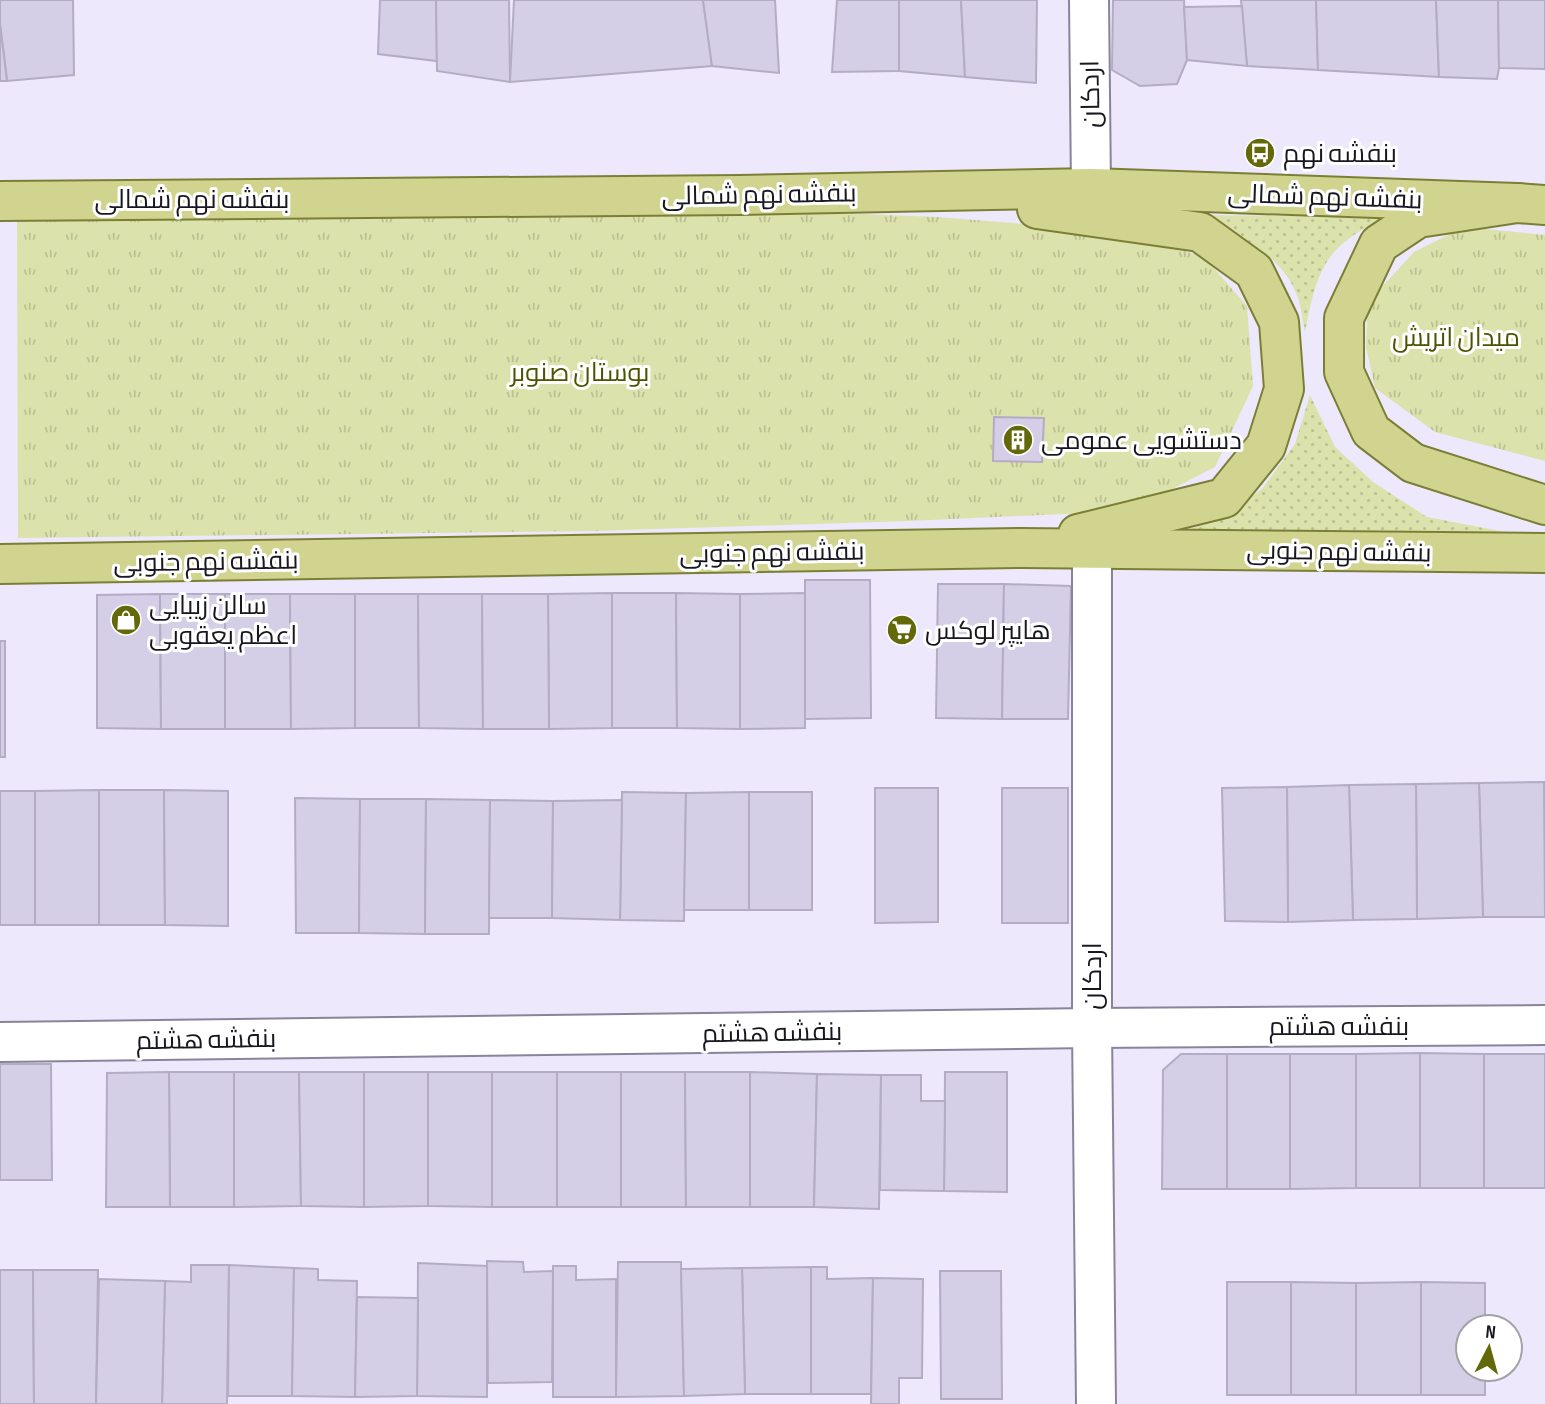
<svg xmlns="http://www.w3.org/2000/svg" width="1545" height="1404" viewBox="0 0 1545 1404" font-family="'Sofia Sans Condensed',Cairo,sans-serif">
<style>
.grass{fill:url(#grass-dots)}
.park{fill:url(#park-tufts)}
.building{fill:#d5cee7;stroke:#b3acc4;stroke-width:2}
.lines{fill:none;stroke-linecap:round;stroke-linejoin:round}
.minor-casing{stroke:#8a849b;stroke-width:42}
.major-casing{stroke:#7b7f36;stroke-width:42}
.minor{stroke:#fff;stroke-width:38}
.major{stroke:#d0d48e;stroke-width:38}
.labels{text-anchor:middle;stroke-width:6;stroke-linejoin:round;paint-order:stroke}
.street-label{font-size:26px;fill:#18161f;stroke:#fff}
.poi-label{font-size:26px;fill:#18161f;stroke:#fff;text-anchor:start}
.park-label{font-size:26px;fill:#4e5301;stroke:#fff}
</style>
<defs>
<pattern id="grass-dots" width="8" height="8" patternUnits="userSpaceOnUse" patternTransform="scale(1.75)"><rect width="8" height="8" fill="#dce2ab"/><path d="M2 2h.1M6 6h.1" fill="none" stroke="#bcc193" stroke-width="1.8" stroke-linecap="round"/></pattern>
<pattern id="park-tufts" width="24" height="20" patternUnits="userSpaceOnUse" patternTransform="scale(1.75)"><rect width="24" height="20" fill="#dce2ab"/><path d="M3 7l-1-3M5 7V3M7 7l1-3M15 17l-1-3M17 17v-4M19 17l1-3" fill="none" stroke="#bcc193"/></pattern>
</defs>
<rect width="100%" height="100%" fill="#eee8fd"/>
<!-- grass -->
<g class="grass">
<path d="M 1198,215 L 1383,217 C 1370,225 1357,232 1346,241 C 1317,262 1311,301 1305,333 C 1303,323 1302,311 1299,301 C 1285,255 1238,235 1198,215 Z"/>
<path d="M 1310,395 L 1335,447 L 1373,482 L 1427,517 L 1505,532 L 1191,529 L 1232,511 L 1262,489 L 1295,444 Z"/>
</g>
<!-- park -->
<g class="park">
<path d="M 754,210 L 938,217 L 1125,232 L 1204,257 L 1247,306 L 1253,386 L 1215,467 L 1130,511 L 908,521 L 594,531 L 18,538 L 17,220 Z"/>
<path d="M 1464,227 L 1545,235 L 1545,461 L 1435,432 L 1375,388 L 1366,347 L 1368,302 L 1414,252 Z"/>
</g>
<!-- building -->
<g class="building">
<path d="M 0,0 L 73,0 L 74,75 L 7,81 L 0,24 Z"/>
<path d="M 380,0 L 436,0 L 437,61 L 378,54 Z"/>
<path d="M 436,0 L 509,0 L 510,82 L 437,71 Z"/>
<path d="M 514,0 L 703,0 L 712,66 L 510,82 Z"/>
<path d="M 703,0 L 775,0 L 779,73 L 712,66 Z"/>
<path d="M 837,0 L 899,0 L 899,71 L 832,72 Z"/>
<path d="M 899,0 L 961,0 L 965,77 L 899,71 Z"/>
<path d="M 961,0 L 1037,0 L 1036,83 L 965,77 Z"/>
<path d="M 1113,0 L 1184,0 L 1187,60 L 1177,84 L 1140,86 L 1112,70 Z"/>
<path d="M 1241,0 L 1316,0 L 1318,70 L 1247,66 Z"/>
<path d="M 1316,0 L 1436,0 L 1439,77 L 1318,70 Z"/>
<path d="M 1436,0 L 1498,0 L 1499,68 L 1497,79 L 1439,77 Z"/>
<path d="M 1498,0 L 1545,0 L 1545,69 L 1499,68 Z"/>
<path d="M 1242,6 L 1247,66 L 1187,60 L 1184,7 Z"/>
<path d="M 0,24 L 7,81 L 0,81 Z"/>
<path d="M 994,417 L 1044,418 L 1042,462 L 993,461 Z"/>
<path d="M 805,580 L 870,580 L 871,718 L 805,719 Z"/>
<path d="M 938,584 L 1004,584 L 1002,719 L 936,718 Z"/>
<path d="M 1004,584 L 1071,586 L 1068,719 L 1002,719 Z"/>
<path d="M 612,593 L 612,728 L 549,729 L 548,594 Z"/>
<path d="M 612,593 L 676,593 L 677,728 L 612,728 Z"/>
<path d="M 676,593 L 740,594 L 740,729 L 677,728 Z"/>
<path d="M 805,593 L 805,728 L 740,729 L 740,594 Z"/>
<path d="M 160,594 L 161,729 L 97,728 L 97,595 Z"/>
<path d="M 160,594 L 225,594 L 225,729 L 161,729 Z"/>
<path d="M 225,594 L 290,594 L 291,729 L 225,729 Z"/>
<path d="M 290,594 L 355,594 L 355,728 L 291,729 Z"/>
<path d="M 355,594 L 418,594 L 419,728 L 355,728 Z"/>
<path d="M 418,594 L 482,594 L 483,729 L 419,728 Z"/>
<path d="M 482,594 L 548,594 L 549,729 L 483,729 Z"/>
<rect x="0" y="641" width="5" height="116"/>
<path d="M 1544,782 L 1545,917 L 1483,917 L 1479,783 Z"/>
<path d="M 1479,783 L 1483,917 L 1417,919 L 1416,784 Z"/>
<path d="M 1416,784 L 1417,919 L 1353,920 L 1349,785 Z"/>
<path d="M 1349,785 L 1353,920 L 1288,922 L 1287,787 Z"/>
<path d="M 1287,787 L 1288,922 L 1225,921 L 1222,788 Z"/>
<path d="M 875,788 L 938,788 L 938,922 L 875,923 Z"/>
<rect x="1002" y="788" width="66" height="135"/>
<path d="M 99,790 L 164,790 L 165,925 L 99,925 Z"/>
<path d="M 99,790 L 99,925 L 35,925 L 35,791 Z"/>
<path d="M 164,790 L 228,791 L 228,926 L 165,925 Z"/>
<rect x="0" y="791" width="35" height="134"/>
<path d="M 622,792 L 686,793 L 684,921 L 620,920 Z"/>
<rect x="749" y="792" width="63" height="118"/>
<path d="M 749,792 L 749,910 L 684,910 L 686,793 Z"/>
<path d="M 295,798 L 360,799 L 359,933 L 296,933 Z"/>
<path d="M 360,799 L 426,799 L 425,934 L 359,933 Z"/>
<path d="M 426,799 L 490,800 L 489,934 L 425,934 Z"/>
<path d="M 490,800 L 553,801 L 552,918 L 489,918 Z"/>
<path d="M 622,800 L 620,920 L 552,918 L 553,801 Z"/>
<path d="M 1420,1053 L 1420,1188 L 1356,1188 L 1356,1054 Z"/>
<path d="M 1420,1053 L 1484,1054 L 1484,1188 L 1420,1188 Z"/>
<path d="M 1181,1054 L 1227,1054 L 1227,1189 L 1162,1189 L 1163,1070 Z"/>
<rect x="1227" y="1054" width="63" height="135"/>
<path d="M 1290,1054 L 1356,1054 L 1356,1188 L 1290,1189 Z"/>
<rect x="1484" y="1054" width="61" height="134"/>
<path d="M 0,1064 L 51,1064 L 52,1180 L 0,1180 Z"/>
<path d="M 169,1072 L 234,1072 L 234,1207 L 170,1207 Z"/>
<path d="M 169,1072 L 170,1207 L 106,1207 L 107,1073 Z"/>
<path d="M 234,1072 L 299,1072 L 301,1206 L 234,1207 Z"/>
<path d="M 299,1072 L 364,1072 L 364,1207 L 301,1206 Z"/>
<path d="M 364,1072 L 428,1072 L 428,1206 L 364,1207 Z"/>
<path d="M 428,1072 L 492,1072 L 492,1207 L 428,1206 Z"/>
<rect x="492" y="1072" width="65" height="135"/>
<rect x="557" y="1072" width="64" height="135"/>
<path d="M 621,1072 L 685,1072 L 686,1207 L 621,1207 Z"/>
<path d="M 685,1072 L 750,1072 L 750,1207 L 686,1207 Z"/>
<path d="M 750,1072 L 817,1074 L 814,1207 L 750,1207 Z"/>
<path d="M 945,1072 L 1007,1072 L 1007,1192 L 944,1191 Z"/>
<path d="M 817,1074 L 881,1075 L 879,1209 L 814,1207 Z"/>
<path d="M 881,1075 L 921,1075 L 921,1101 L 945,1101 L 944,1191 L 880,1190 Z"/>
<path d="M 487,1261 L 523,1262 L 524,1272 L 553,1271 L 552,1382 L 488,1383 Z"/>
<path d="M 618,1262 L 681,1262 L 684,1396 L 616,1397 Z"/>
<path d="M 418,1263 L 487,1266 L 487,1397 L 417,1396 Z"/>
<path d="M 191,1265 L 229,1265 L 227,1404 L 162,1404 L 165,1281 L 191,1282 Z"/>
<path d="M 229,1265 L 294,1268 L 292,1396 L 228,1396 Z"/>
<path d="M 553,1266 L 576,1266 L 576,1280 L 616,1279 L 616,1397 L 553,1397 Z"/>
<path d="M 811,1267 L 811,1394 L 745,1394 L 742,1268 Z"/>
<path d="M 811,1267 L 827,1267 L 827,1279 L 873,1278 L 871,1394 L 811,1394 Z"/>
<path d="M 294,1268 L 318,1269 L 318,1280 L 357,1281 L 355,1397 L 292,1396 Z"/>
<path d="M 742,1268 L 745,1394 L 684,1396 L 681,1269 Z"/>
<path d="M 0,1270 L 33,1270 L 34,1404 L 0,1404 Z"/>
<path d="M 33,1270 L 98,1270 L 96,1404 L 34,1404 Z"/>
<path d="M 940,1271 L 1001,1271 L 1002,1399 L 941,1399 Z"/>
<path d="M 873,1278 L 923,1279 L 922,1378 L 899,1378 L 899,1404 L 871,1404 Z"/>
<path d="M 99,1279 L 165,1281 L 162,1404 L 96,1404 Z"/>
<rect x="1227" y="1282" width="64" height="113"/>
<path d="M 1291,1282 L 1356,1283 L 1356,1395 L 1291,1395 Z"/>
<path d="M 1421,1282 L 1421,1395 L 1356,1395 L 1356,1283 Z"/>
<path d="M 1421,1282 L 1485,1283 L 1485,1327 L 1468,1327 L 1468,1369 L 1485,1369 L 1485,1395 L 1421,1395 Z"/>
<path d="M 357,1297 L 418,1298 L 417,1396 L 355,1397 Z"/>
</g>
<g class="lines">
<!-- minor casing -->
<g class="minor-casing">
<g id="minor">
<path d="M 1089,0 L 1091,188"/>
<path d="M 1092,548 L 1092,1028 L 1096,1404"/>
<path d="M 0,1042 L 1092,1028 L 1545,1025"/>
</g>
</g>
<!-- major casing -->
<g class="major-casing">
<g id="major">
<path d="M 0,201 L 740,195 L 1091,188 L 1517,203"/>
<path d="M 1545,205 L 1517,203 L 1418,218 L 1379,244 L 1344,318 L 1344,372 L 1371,431 L 1413,463 L 1545,505"/>
<path d="M 1037,209 L 1200,232 L 1254,271 L 1279,322 L 1284,389 L 1266,446 L 1224,498 L 1078,534"/>
<path d="M 0,564 L 1021,548 L 1545,553"/>
</g>
</g>
<!-- minor -->
<use href="#minor" class="minor"/>
<!-- major -->
<use href="#major" class="major"/>
</g>
<!-- icons -->
<defs>
<g id="bus-disc" transform="scale(1.575)"><circle r="9.5" fill="#636908" stroke="#fff"/><path d="M-5-6H5V4H4V6H2V4H-2V6H-4V4H-5ZM-3.5-4V0h7V-4ZM-3.5 1.2v1.5H-2V1.2ZM2 1.2v1.5H3.5V1.2Z" fill="#fff"/></g>
<g id="building-disc" transform="scale(1.575)"><circle r="9.5" fill="#636908" stroke="#fff"/><path d="M-4-6H4V6H1V3H-1V6H-4ZM-2.5-4.3h1.7v1.8h-1.7ZM.8-4.3h1.7v1.8H.8ZM-2.5-1h1.7V.8h-1.7ZM.8-1h1.7V.8H.8Z" fill="#fff"/></g>
<g id="shop-disc" transform="scale(1.575)"><circle r="9.5" fill="#636908" stroke="#fff"/><path d="M-5-2.5h2.3a2.7 3.5 0 0 1 5.4 0H5L5.5 6h-11ZM-1.5-2.5h3a1.5 2.3 0 0 0-3 0Z" fill="#fff"/></g>
<g id="supermarket-disc" transform="scale(1.575)"><circle r="9.5" fill="#636908" stroke="#fff"/><path d="M-6-5.5h2.5l.6 2H6L4.5 2H-2.5L-4.4-4H-6ZM-1.5 3.2a1.3 1.3 0 1 0 .1 0ZM3 3.2a1.3 1.3 0 1 0 .1 0Z" fill="#fff"/></g>
</defs>
<g fill-rule="evenodd">
<use href="#bus-disc" x="1260" y="153"/>
<use href="#building-disc" x="1018" y="440"/>
<use href="#shop-disc" x="126" y="620"/>
<use href="#supermarket-disc" x="902" y="630"/>
</g>
<g class="labels">
<!-- street labels -->
<g class="street-label">
<text transform="translate(1090 94) rotate(-91)" y="9">اردکان</text>
<text transform="translate(759 194) rotate(-1)" y="9">بنفشه نهم شمالی</text>
<text transform="translate(1325 196) rotate(2)" y="9">بنفشه نهم شمالی</text>
<text x="192" y="208">بنفشه نهم شمالی</text>
<text transform="translate(1339 551) rotate(1)" y="9">بنفشه نهم جنوبی</text>
<text transform="translate(772 552) rotate(-1)" y="9">بنفشه نهم جنوبی</text>
<text transform="translate(206 561) rotate(-1)" y="9">بنفشه نهم جنوبی</text>
<text transform="translate(1092 976) rotate(-90)" y="9">اردکان</text>
<text x="1339" y="1035">بنفشه هشتم</text>
<text transform="translate(772 1032) rotate(-1)" y="9">بنفشه هشتم</text>
<text transform="translate(206 1039) rotate(-1)" y="9">بنفشه هشتم</text>
</g>
<!-- poi labels -->
<g class="poi-label">
<text x="1283" y="162">بنفشه نهم</text>
<text x="1041" y="449">دستشویی عمومی</text>
<text x="149" y="614">سالن زیبایی<tspan x="149" dy="30">اعظم یعقوبی</tspan></text>
<text x="925" y="639">هایپر لوکس</text>
</g>
<!-- park labels -->
<g class="park-label">
<text x="1456" y="346">میدان اتریش</text>
<text x="580" y="381">بوستان صنوبر</text>
</g>
</g>
<!-- north arrow -->
<g transform="translate(1489 1348) rotate(6)"><circle r="33" fill="#ffffff" stroke="#a3a2a5" stroke-width="2"/>
<path d="M0-5L12 26L0 18L-12 26Z" fill="#636908"/>
<text y="-10" font-size="19" font-weight="bold" text-anchor="middle" fill="#18161f">N</text>
</g>
</svg>
